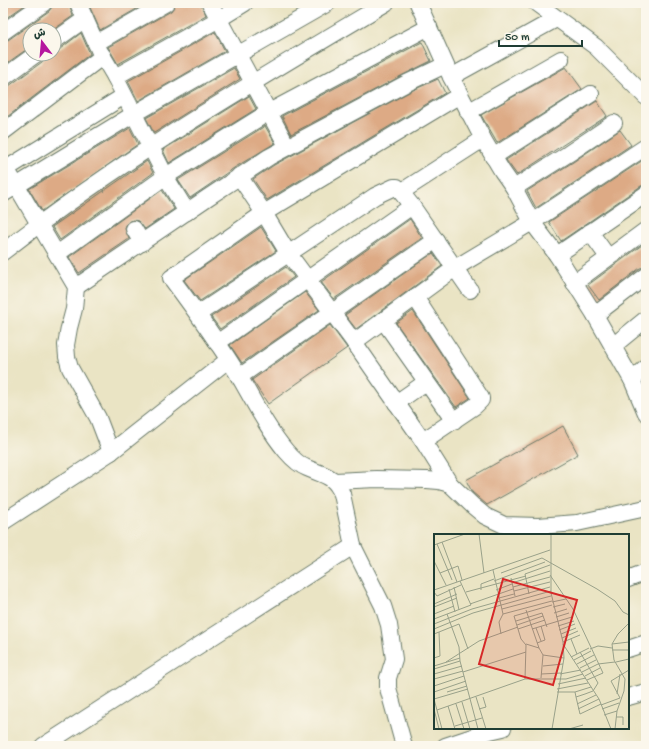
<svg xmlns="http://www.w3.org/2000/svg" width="649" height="749" viewBox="0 0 649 749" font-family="'Gochi Hand','Playpen Sans Arabic',sans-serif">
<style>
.building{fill:#ddaa85}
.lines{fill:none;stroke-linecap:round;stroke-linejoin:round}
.minor-casing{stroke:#676;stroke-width:18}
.minor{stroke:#fff;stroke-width:16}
.inset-road{fill:none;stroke:#99a18a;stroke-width:1}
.view{fill:#d62828;fill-opacity:0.15;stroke:#d62828;stroke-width:2}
.inset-edge{fill:none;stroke:#1f3d34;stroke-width:2}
</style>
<rect width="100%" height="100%" fill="#fbf7ec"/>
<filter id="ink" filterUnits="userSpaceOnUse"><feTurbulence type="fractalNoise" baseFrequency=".025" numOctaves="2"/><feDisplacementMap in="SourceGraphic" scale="8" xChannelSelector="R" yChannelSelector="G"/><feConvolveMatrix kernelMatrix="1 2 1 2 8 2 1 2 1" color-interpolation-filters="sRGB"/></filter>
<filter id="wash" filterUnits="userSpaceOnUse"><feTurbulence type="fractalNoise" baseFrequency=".012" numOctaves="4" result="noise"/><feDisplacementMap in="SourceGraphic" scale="16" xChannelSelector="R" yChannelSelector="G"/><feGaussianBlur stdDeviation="0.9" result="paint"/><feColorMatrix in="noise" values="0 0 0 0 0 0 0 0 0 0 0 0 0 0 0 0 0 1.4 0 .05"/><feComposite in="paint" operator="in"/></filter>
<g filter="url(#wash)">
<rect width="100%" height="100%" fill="#eae4c4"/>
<g id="blocks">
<!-- building -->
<g class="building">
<path d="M 3,3 L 28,3 L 3,20 Z"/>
<path d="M 53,3 L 69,3 L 73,16 L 53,30 L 30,30 L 30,47 L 3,66 L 3,41 L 8,40 L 49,11 L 52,7 Z"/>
<path d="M 88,3 L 147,3 L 100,30 Z"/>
<path d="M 175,3 L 201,3 L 206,15 L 118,64 L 108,47 L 171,11 L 174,7 Z"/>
<path d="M 215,32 L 225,51 L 138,101 L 128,81 Z"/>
<path d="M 81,33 L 90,54 L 3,120 L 3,87 L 9,86 L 42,62 L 44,58 L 45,54 L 54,54 L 54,50 L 60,49 Z"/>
<path d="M 422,42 L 431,61 L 403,75 L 291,134 L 282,116 Z"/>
<path d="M 566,67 L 582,89 L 497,143 L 481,115 Z"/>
<path d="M 234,68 L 240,79 L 154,133 L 146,118 Z"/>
<path d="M 438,79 L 445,93 L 267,200 L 253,179 L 274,165 L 411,91 Z"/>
<path d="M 249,96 L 256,109 L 169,163 L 163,150 Z"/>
<path d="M 597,101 L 607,116 L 517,175 L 506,160 Z"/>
<path d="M 265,126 L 275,143 L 234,168 L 190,198 L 178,180 Z"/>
<path d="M 130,128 L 138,144 L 42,211 L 29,189 Z"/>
<path d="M 620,130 L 631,145 L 536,208 L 527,191 L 573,162 Z"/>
<path d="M 643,160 L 646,164 L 646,185 L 641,186 L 561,241 L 549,222 Z"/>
<path d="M 147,161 L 153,173 L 60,240 L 52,227 Z"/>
<path d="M 162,190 L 174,209 L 145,229 L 138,221 L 134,220 L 129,221 L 126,225 L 125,229 L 129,239 L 79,273 L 69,257 Z"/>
<path d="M 410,219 L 422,238 L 334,299 L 321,282 Z"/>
<path d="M 261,227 L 276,251 L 200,301 L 184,280 Z"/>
<path d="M 646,242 L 646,267 L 640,268 L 599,300 L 588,285 Z"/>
<path d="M 433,253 L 442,266 L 356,329 L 345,315 Z"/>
<path d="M 286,267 L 294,277 L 220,329 L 211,317 Z"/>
<path d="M 305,292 L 319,310 L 242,363 L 230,345 Z"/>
<path d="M 413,311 L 470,398 L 456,407 L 396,323 Z"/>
<path d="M 330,325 L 347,348 L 268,404 L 252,380 Z"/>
<path d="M 563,426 L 578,454 L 487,505 L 472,492 L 466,480 Z"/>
</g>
</g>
</g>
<g filter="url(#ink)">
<use href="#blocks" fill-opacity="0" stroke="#676" stroke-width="1"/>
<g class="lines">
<!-- minor casing -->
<g class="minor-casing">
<g id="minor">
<path d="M 78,3 L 99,50 L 115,77 L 168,181 L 187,212"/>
<path d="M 210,3 L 287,146"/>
<path d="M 418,3 L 451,77 L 483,139 L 502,171 L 514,188 L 532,222 L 557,255 L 595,315 L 632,380 L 646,413"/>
<path d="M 536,3 L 596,47 L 646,97"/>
<path d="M 3,32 L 44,3"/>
<path d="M 54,41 L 85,19"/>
<path d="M 96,43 L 166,3"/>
<path d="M 115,77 L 219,19 L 245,3"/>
<path d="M 451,77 L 556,19"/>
<path d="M 3,78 L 36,54"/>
<path d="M 468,112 L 561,59"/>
<path d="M 3,132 L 103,56"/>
<path d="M 493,157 L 591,94"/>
<path d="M 3,164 L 16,185 L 76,287 L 74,309 L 69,328 L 66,345 L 67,357 L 70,368 L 98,418 L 111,452"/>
<path d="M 6,169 L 124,96"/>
<path d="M 239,176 L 264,213 L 288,253 L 354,342 L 423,441 L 450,484"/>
<path d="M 514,188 L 568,154 L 614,123"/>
<path d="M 401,192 L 483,139"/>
<path d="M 3,194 L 134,114 L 328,3"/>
<path d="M 134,229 L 142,243"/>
<path d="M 590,232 L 608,257"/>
<path d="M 3,252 C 123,158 255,81 386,3"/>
<path d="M 57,254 L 166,176 L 269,112 L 429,27"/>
<path d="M 557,255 L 646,194"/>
<path d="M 574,283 L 646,230"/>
<path d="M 76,287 L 207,198 L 269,157 L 407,83 L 445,65"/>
<path d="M 415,297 L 481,398 L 481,400 L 475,406 L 423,441"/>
<path d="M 198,314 L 375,196 L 394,187 L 397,187 L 412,206 L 470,290"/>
<path d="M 595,315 L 646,276"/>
<path d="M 383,320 L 454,421"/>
<path d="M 354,342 L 455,268 L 532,222 L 644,148"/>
<path d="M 217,343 L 412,206"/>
<path d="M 613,346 L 646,319"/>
<path d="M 239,377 L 436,240"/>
<path d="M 632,380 L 646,368"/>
<path d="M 396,403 L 426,382"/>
<path d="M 335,481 L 376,479 L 427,480 L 439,481 L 450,484 L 473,506 L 485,516 L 504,525 L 538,526 L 577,523 L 646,508"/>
<path d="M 3,522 L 111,452 L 228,360"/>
<path d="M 628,579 L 646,572"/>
<path d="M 628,649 L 646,643"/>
<path d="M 628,697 L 646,692"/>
<path d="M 43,746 L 353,546"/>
<path d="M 404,746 L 388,688 L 388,678 L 394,659 L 389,625 L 383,606 L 353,546 L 342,494 C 334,475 325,476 307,468 C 299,465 292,458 286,451 C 267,428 254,402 239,376 C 218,342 195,310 171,278 L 264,213 L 460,95"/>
<path d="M 445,746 L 490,731 L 503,728"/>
</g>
</g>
<!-- minor -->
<use href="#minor" class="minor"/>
</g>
</g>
<!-- overview -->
<g transform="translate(434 534)">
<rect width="195" height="195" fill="#eae4c4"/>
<path class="inset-road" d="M 45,0 L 50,39M 117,0 L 117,59 L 129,108 L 130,124 L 118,195M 8,8 L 23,48M 3,10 L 18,46M 0,11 L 31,0M 0,27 L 12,51M 59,36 L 69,80 L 65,88 L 67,100M 6,39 L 24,32 L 28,46M 67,39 L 108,24 L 163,55 L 181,67 L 189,78 L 195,81M 91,40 L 95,60M 91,40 L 116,31M 116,41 L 139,75 L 169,139 L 153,146M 77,44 L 81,62M 26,47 L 37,71M 60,47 L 111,28M 78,49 L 116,37M 20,53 L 25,76M 79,53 L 116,43M 15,55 L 21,78M 0,56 L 116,16M 47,56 L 47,50 L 60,45M 62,56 L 78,50M 80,57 L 116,48M 0,58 L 3,62 L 27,51M 32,58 L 92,42M 65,64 L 80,60M 118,68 L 132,65M 0,70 L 23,60M 36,70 L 79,55M 0,73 L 23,64M 119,73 L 131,70M 68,75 L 117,62M 92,76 L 105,114M 120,79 L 133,75M 0,80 L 20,72M 13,80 L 25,113 L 26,127 L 44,195M 69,80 L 118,67M 122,83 L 135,79M 0,85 L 37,71M 82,87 L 108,79 L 113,93M 0,90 L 38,75 L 116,53M 83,91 L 109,82M 124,92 L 140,87M 102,94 L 107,107M 0,95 L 39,79 L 117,57M 84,95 L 111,86M 98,95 L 138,83M 125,96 L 141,90M 0,100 L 25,90 L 34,115M 127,100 L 142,94M 128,104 L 144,97M 137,105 L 143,120M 129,108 L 146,101M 103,109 L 111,106 L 107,92M 92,110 L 105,114 L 109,121 L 130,124M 129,110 L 165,165 L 177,195M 178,110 L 195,108M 156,115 L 164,112 L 178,114M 178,116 L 195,116M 137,123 L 155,114M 0,124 L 6,122 L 5,98M 140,126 L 157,117M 12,128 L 45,107 L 84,93M 182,128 L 195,125M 143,130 L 160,121M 0,132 L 26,124M 109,132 L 129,130M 146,134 L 162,126M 0,135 L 26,127M 29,138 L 92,118M 148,138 L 164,130 L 181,128M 0,140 L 28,132M 107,140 L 127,139M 126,140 L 147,136M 151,142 L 166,134M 107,144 L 109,121M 0,145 L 29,137M 91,145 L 92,111 L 87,105 L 80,82 L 118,71M 124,150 L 152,144M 0,152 L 30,142M 123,155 L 154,149M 0,158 L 32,147M 13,158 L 33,152M 123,158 L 141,158 L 157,153M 141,158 L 142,163 L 151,160 L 159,157 L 164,149 L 146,118M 183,160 L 186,140M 42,163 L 52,195M 142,163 L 146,180 L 167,170M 186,164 L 177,147 L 195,136M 0,165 L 34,155M 0,165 L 8,195M 28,168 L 36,195M 22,170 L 30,195M 143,170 L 162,161M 167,171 L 186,164M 14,172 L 21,195M 0,175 L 5,195M 45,175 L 52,173 L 49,163M 144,175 L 165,165M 168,175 L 185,169M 3,176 L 91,145 L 132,145 L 149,140M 183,177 L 190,157 L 191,145 L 180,126 L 178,110 L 184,100 L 195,89M 170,181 L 183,177 L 181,195M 182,183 L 189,183 L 189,191M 21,192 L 48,184M 135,195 L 149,191"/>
<path class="view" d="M 69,45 L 143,66 L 119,151 L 45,130 Z"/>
<rect width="195" height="195" class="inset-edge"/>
</g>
<!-- margin -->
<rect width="649" height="749" fill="none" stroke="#fbf7ec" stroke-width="16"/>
<!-- north arrow -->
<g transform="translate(42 42) rotate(344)"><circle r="19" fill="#fbf7ec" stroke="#a3ada2"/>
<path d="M0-3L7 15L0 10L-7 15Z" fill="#b5179e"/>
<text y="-6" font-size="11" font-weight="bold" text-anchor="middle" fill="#1f3d34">ش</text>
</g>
<!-- scale -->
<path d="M499 40v6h83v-6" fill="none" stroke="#1f3d34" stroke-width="2"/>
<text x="505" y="40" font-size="12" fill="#1f3d34" stroke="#fbf7ec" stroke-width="3" paint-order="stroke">50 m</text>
</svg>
